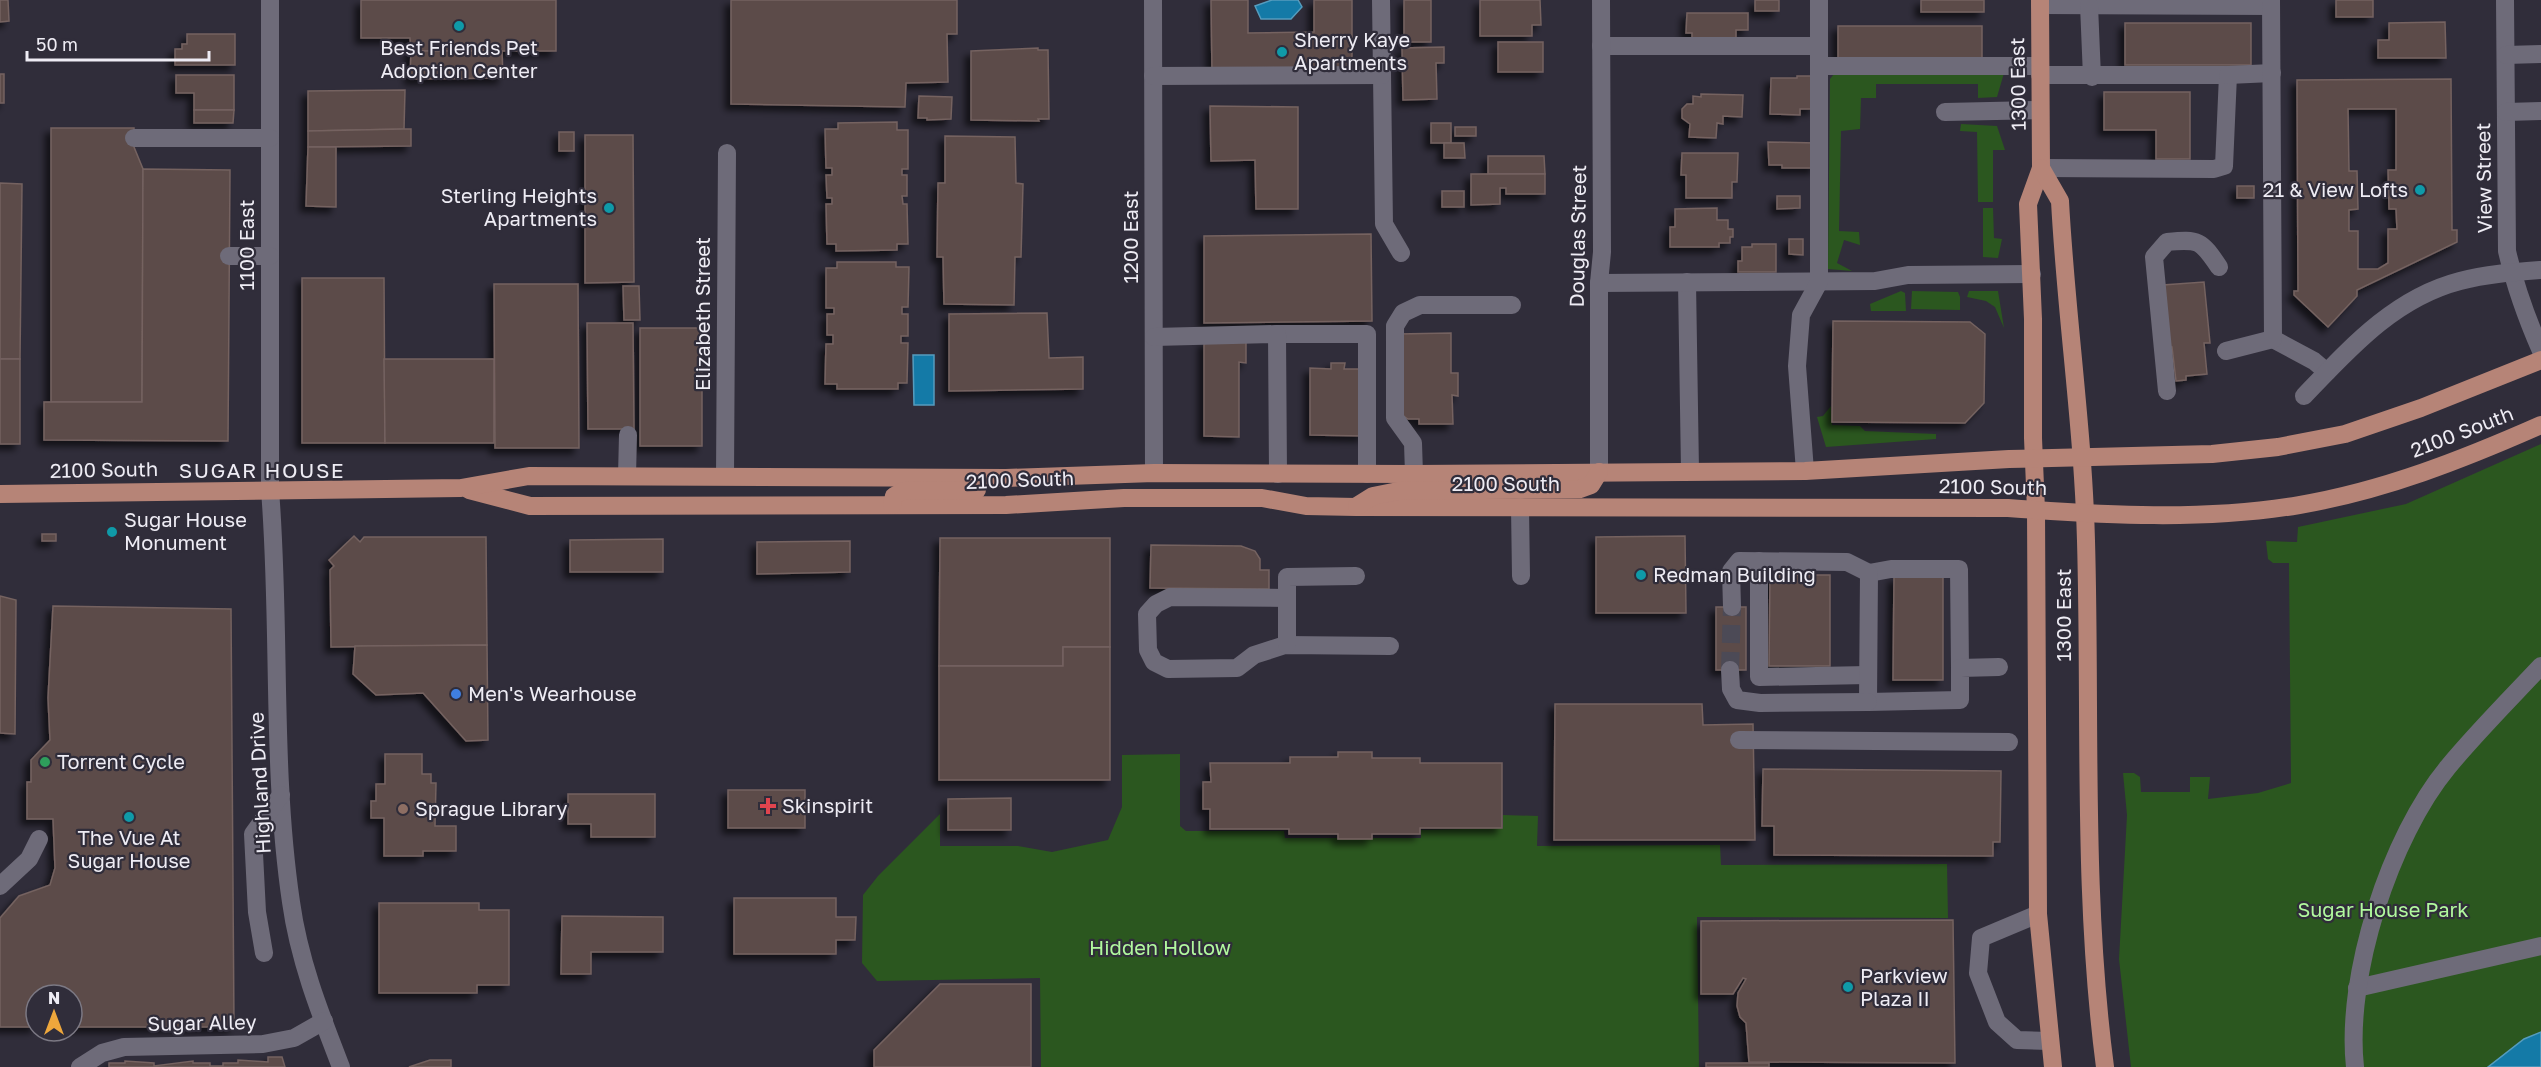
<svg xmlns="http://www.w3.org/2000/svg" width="2541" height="1067" viewBox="0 0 2541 1067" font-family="'Golos Text',sans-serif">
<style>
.green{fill:#2b571f}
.water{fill:#147aa7;stroke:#559cbe;stroke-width:1.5}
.building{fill:#5c4b48;stroke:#746260;stroke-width:1.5;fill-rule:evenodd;filter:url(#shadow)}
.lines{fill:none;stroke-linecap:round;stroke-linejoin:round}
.minor-tunnel{stroke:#4c4a56;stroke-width:18;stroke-dasharray:18 9;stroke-linecap:butt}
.minor{stroke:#6e6b79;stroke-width:18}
.major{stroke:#b68477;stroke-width:18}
.culture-dot{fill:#0f9aa8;stroke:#302d3a;stroke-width:2}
.shop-dot{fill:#3f7fe0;stroke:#302d3a;stroke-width:2}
.leisure-dot{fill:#2e9e5b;stroke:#302d3a;stroke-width:2}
.health-dot{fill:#e0444e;stroke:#302d3a;stroke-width:2}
.education-dot{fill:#8d6e63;stroke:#302d3a;stroke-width:2}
.labels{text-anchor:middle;stroke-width:4.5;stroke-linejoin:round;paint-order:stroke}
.poi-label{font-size:20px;fill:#eeecf4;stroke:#302d3a;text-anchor:start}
.street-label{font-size:20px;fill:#eeecf4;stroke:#302d3a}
.park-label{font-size:20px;fill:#b1f99e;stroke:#302d3a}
.neighbourhood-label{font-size:21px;letter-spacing:1.5px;fill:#eeecf4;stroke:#302d3a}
</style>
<defs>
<filter id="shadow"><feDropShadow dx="-5.5" dy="5.5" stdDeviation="3" flood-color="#0009"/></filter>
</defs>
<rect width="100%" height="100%" fill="#302d3a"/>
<!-- green -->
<g class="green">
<path d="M 2004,73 L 1997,97 L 1978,98 L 1978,84 L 1876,84 L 1876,98 L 1861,98 L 1860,129 L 1841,131 L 1839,231 L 1859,232 L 1860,245 L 1844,240 L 1837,263 L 1852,271 L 1828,269 L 1830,79 L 1834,74 Z"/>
<path d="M 1961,124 L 1997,126 L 2005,150 L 1993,150 L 1993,202 L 1978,202 L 1977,132 L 1960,131 Z"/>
<path d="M 1983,208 L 1993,208 L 1994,238 L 2002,239 L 1998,258 L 1983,257 Z"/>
<path d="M 1901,291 L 1905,293 L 1906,311 L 1871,311 L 1870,304 Z"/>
<path d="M 1912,291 L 1958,292 L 1960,297 L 1960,310 L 1911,309 Z"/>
<path d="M 1969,291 L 1998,291 L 2004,328 L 1995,307 L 1986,301 L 1967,297 Z"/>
<path d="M 1831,406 L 1832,425 L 1860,426 L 1865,431 L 1936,434 L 1936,439 L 1826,447 L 1817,417 L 1823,416 Z"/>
<path d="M 2541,444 L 2541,1067 L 2131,1067 L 2119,959 L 2127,815 L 2123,773 L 2134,773 L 2140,777 L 2141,792 L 2190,792 L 2190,777 L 2210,777 L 2208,799 L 2258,793 L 2291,783 L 2289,563 L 2273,563 L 2268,559 L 2266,541 L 2297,542 L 2298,527 L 2406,504 Z"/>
<path d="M 1180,754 L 1180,826 L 1186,831 L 1284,831 L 1285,838 L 1421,838 L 1421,830 L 1503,828 L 1503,815 L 1538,816 L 1537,846 L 1720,845 L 1721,865 L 1947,864 L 1948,918 L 1697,917 L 1699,1067 L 1041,1067 L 1040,978 L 877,981 L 862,963 L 863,895 L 878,876 L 940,814 L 940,846 L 1018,846 L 1052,852 L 1108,840 L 1122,807 L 1122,755 Z"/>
</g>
<!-- water -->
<g class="water">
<path d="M 1272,0 L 1298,0 L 1302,7 L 1291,19 L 1261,19 L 1255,6 Z"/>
<path d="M 913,355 L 934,355 L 934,405 L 914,405 Z"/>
<path d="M 2541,1032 L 2541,1067 L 2488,1067 L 2524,1039 Z"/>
</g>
<!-- building -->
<g class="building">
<path d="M 0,0 L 8,0 L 9,21 L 0,22 Z"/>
<path d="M 361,0 L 556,0 L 556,51 L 411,51 L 410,38 L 361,38 Z"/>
<path d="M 731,0 L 957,0 L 957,34 L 947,34 L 948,82 L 906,83 L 905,107 L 731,104 Z"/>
<path d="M 1211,0 L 1248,0 L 1248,33 L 1314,32 L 1314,0 L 1352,0 L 1352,71 L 1212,72 Z"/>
<rect x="1404" y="0" width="27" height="42"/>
<path d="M 1480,0 L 1540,0 L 1541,25 L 1532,25 L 1532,36 L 1480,36 Z"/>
<rect x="1755" y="0" width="24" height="11"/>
<rect x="1921" y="0" width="63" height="12"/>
<rect x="2336" y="0" width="37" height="17"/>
<path d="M 1687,13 L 1748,13 L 1748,30 L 1736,30 L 1736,42 L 1692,42 L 1692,33 L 1686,33 Z"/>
<path d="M 2445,22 L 2446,58 L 2378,58 L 2378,40 L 2389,40 L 2389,23 Z"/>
<rect x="2125" y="23" width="126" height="42"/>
<path d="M 1838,26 L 1982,26 L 1982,58 L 1838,59 Z"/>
<path d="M 187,34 L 235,34 L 235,65 L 175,65 L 175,49 L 182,49 L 182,44 L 187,44 Z"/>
<rect x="1498" y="42" width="45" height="30"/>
<path d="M 1444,47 L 1444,63 L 1436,63 L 1437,99 L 1403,100 L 1402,48 Z"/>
<path d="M 1038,48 L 1038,50 L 1048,50 L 1049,119 L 1038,119 L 1039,121 L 971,120 L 971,51 Z"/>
<path d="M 411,51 L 502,51 L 503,78 L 410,79 Z"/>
<rect x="0" y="74" width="4" height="29"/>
<path d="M 176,75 L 234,75 L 234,110 L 194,110 L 194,93 L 176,93 Z"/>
<path d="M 1797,76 L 1815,76 L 1814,109 L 1800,109 L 1800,115 L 1770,114 L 1771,78 L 1797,78 Z"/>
<path d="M 2451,79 L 2452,230 L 2457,230 L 2457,242 L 2357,290 L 2357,296 L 2328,327 L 2294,295 L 2294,291 L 2298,291 L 2297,80 ZM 2348,109 L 2396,109 L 2396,170 L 2388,170 L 2389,209 L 2396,209 L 2397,229 L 2388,229 L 2388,263 L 2378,269 L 2358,269 L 2358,231 L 2349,231 L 2349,210 L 2358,209 L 2357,171 L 2349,171 Z"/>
<path d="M 405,90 L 404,129 L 308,131 L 308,91 Z"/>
<path d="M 2104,92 L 2190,92 L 2190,159 L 2156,159 L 2156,130 L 2104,130 Z"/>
<path d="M 1701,94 L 1743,95 L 1742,117 L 1723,116 L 1723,124 L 1717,123 L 1716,138 L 1689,137 L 1690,124 L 1682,118 L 1682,109 L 1687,104 L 1693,104 L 1693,96 L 1701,97 Z"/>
<path d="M 919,96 L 952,97 L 951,119 L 927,120 L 927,118 L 918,118 Z"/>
<path d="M 1210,106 L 1298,107 L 1298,209 L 1256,209 L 1255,160 L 1211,161 Z"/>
<path d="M 194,110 L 234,110 L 233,123 L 194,123 Z"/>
<path d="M 897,122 L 897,130 L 908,130 L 908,169 L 902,169 L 902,175 L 907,175 L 907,196 L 902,196 L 903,204 L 907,204 L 908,244 L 897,244 L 897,250 L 836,251 L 836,244 L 827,244 L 826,204 L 832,204 L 832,198 L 827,198 L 826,175 L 832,175 L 832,168 L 826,168 L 825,129 L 838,129 L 838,123 Z"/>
<rect x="1431" y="123" width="20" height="20"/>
<rect x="1455" y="127" width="21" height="9"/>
<path d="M 51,128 L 134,128 L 134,147 L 143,169 L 142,402 L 51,402 Z"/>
<path d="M 404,129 L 411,129 L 411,146 L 308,147 L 308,131 Z"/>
<rect x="559" y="132" width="15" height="19"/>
<path d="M 585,135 L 633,135 L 634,282 L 585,283 Z"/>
<path d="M 945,136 L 1015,137 L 1016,183 L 1023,184 L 1021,257 L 1015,257 L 1014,305 L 944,304 L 943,257 L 937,257 L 938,183 L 945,183 Z"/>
<path d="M 1768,142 L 1816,143 L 1816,168 L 1782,168 L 1782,165 L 1769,165 Z"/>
<path d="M 1444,143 L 1464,143 L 1465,158 L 1444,158 Z"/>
<path d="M 308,147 L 336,147 L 336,207 L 306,206 Z"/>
<path d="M 1682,153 L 1738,153 L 1737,182 L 1732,182 L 1732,198 L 1686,198 L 1686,175 L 1681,175 Z"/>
<path d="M 1488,156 L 1544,156 L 1545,174 L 1488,174 Z"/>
<path d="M 143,169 L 230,170 L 228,441 L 44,440 L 44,402 L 142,402 Z"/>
<path d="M 1471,174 L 1545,174 L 1545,194 L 1506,194 L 1506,188 L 1500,188 L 1500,204 L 1471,205 Z"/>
<path d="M 0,183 L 22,184 L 20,359 L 0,359 Z"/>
<rect x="2237" y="186" width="17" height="12"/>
<rect x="1442" y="191" width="22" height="16"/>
<path d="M 1777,196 L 1800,196 L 1800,208 L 1777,209 Z"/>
<path d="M 1717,208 L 1717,220 L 1728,220 L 1728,229 L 1733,229 L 1733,237 L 1730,237 L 1730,243 L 1719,243 L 1719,247 L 1670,247 L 1670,227 L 1675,227 L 1675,209 Z"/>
<path d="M 1371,234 L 1372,321 L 1204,323 L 1204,236 Z"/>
<path d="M 1789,239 L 1803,239 L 1803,255 L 1789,254 Z"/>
<path d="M 1752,244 L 1776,244 L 1776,272 L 1738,272 L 1738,261 L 1742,261 L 1742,247 L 1752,247 Z"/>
<path d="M 837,262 L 896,262 L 896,267 L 909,267 L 908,307 L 902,307 L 902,314 L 908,314 L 908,336 L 901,336 L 901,343 L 908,343 L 907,383 L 898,383 L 898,389 L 837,389 L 837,384 L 825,384 L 826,344 L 833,344 L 833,335 L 827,335 L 827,314 L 834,314 L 834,308 L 826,308 L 826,268 L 837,268 Z"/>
<path d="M 302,278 L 384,278 L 385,443 L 302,443 Z"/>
<path d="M 2204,282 L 2210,343 L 2204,343 L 2207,374 L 2186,376 L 2186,380 L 2176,381 L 2172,347 L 2169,347 L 2163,285 Z"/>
<path d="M 494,284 L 578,284 L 579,448 L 495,448 Z"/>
<path d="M 623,286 L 639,286 L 640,320 L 624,320 Z"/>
<path d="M 1047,313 L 1049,358 L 1083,357 L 1083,389 L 949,391 L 949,314 Z"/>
<path d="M 1833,321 L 1970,322 L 1985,334 L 1984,403 L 1965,423 L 1832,422 Z"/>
<path d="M 587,323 L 633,323 L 634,429 L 588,429 Z"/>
<rect x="640" y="328" width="62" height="118"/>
<path d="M 1451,333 L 1451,373 L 1458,373 L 1458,396 L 1452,395 L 1453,424 L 1419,424 L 1419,419 L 1408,419 L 1399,413 L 1398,334 Z"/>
<path d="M 1204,341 L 1246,341 L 1246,363 L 1239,362 L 1239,437 L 1204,436 Z"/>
<rect x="0" y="359" width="20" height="85"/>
<path d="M 384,359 L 494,359 L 494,443 L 385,443 Z"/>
<path d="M 1331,363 L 1345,363 L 1344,369 L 1365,369 L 1364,436 L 1310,435 L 1310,368 L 1331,369 Z"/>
<rect x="42" y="534" width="14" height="7"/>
<path d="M 354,536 L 360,542 L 364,537 L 486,537 L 487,645 L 331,647 L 330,570 L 334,566 L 329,560 Z"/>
<path d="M 1685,536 L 1686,613 L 1596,613 L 1596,537 Z"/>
<path d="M 940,538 L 1110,538 L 1110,647 L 1063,647 L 1063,666 L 939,666 Z"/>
<path d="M 663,539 L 663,572 L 570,572 L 570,540 Z"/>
<path d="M 850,541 L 850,572 L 757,574 L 757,542 Z"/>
<path d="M 1151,545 L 1241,546 L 1255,551 L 1260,559 L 1260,570 L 1269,570 L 1269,589 L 1150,588 Z"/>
<path d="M 1770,575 L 1830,575 L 1830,666 L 1769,666 Z"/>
<path d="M 1894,577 L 1943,577 L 1943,680 L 1893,680 Z"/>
<path d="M 0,596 L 16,600 L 15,734 L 0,733 Z"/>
<path d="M 53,606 L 231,609 L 234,1027 L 72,1027 L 72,995 L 36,995 L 36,1027 L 0,1027 L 0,918 L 19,896 L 50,885 L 55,868 L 53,819 L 27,819 L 27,782 L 31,782 L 31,760 L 50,740 L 48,698 Z"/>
<rect x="1716" y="607" width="30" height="63"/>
<path d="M 487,645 L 488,740 L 466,741 L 423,693 L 376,695 L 353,674 L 355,646 Z"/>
<path d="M 1063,647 L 1110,647 L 1110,780 L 939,780 L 939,666 L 1063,666 Z"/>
<path d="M 1555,704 L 1702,704 L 1703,725 L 1753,724 L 1755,840 L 1554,840 Z"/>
<path d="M 1338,752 L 1372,752 L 1372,758 L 1420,758 L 1420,763 L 1502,763 L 1502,828 L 1420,828 L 1420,834 L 1372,834 L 1372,839 L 1338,839 L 1338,834 L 1289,834 L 1289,829 L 1210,829 L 1210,809 L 1203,809 L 1203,782 L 1211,782 L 1210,763 L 1290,763 L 1290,757 L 1338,757 Z"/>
<path d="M 385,754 L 422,754 L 422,774 L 431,774 L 431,783 L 436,783 L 435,826 L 456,826 L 456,851 L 423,851 L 423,856 L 384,856 L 384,818 L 371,818 L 371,801 L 376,801 L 376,784 L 385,784 Z"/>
<path d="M 1763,769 L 2001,771 L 2000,842 L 1993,842 L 1993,856 L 1774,855 L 1774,826 L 1762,826 Z"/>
<rect x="728" y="790" width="77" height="38"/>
<path d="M 568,794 L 655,794 L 655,837 L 591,837 L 591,824 L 568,824 Z"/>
<path d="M 1011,798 L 1011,830 L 948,830 L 948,799 Z"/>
<path d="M 734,898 L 836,898 L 836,917 L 856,917 L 855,940 L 836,940 L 836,954 L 734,954 Z"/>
<path d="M 379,903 L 479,903 L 479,910 L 509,910 L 509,985 L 477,985 L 477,993 L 379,993 Z"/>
<path d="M 562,916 L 663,917 L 663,952 L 591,952 L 591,974 L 561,974 Z"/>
<path d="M 1953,920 L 1955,1063 L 1749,1062 L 1746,1023 L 1740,1017 L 1737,1006 L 1738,993 L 1746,979 L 1743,978 L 1733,994 L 1701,994 L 1701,921 Z"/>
<path d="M 940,984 L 1031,984 L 1031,1067 L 874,1067 L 874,1050 Z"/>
<path d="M 268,1057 L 282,1057 L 285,1067 L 109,1067 L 109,1063 L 125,1063 L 125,1061 L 154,1063 L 154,1066 L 193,1061 L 193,1063 L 210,1063 L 210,1066 L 223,1066 L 223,1063 L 238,1063 L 238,1060 L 268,1062 Z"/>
<path d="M 430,1060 L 451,1060 L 451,1067 L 409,1067 Z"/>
<rect x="1706" y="1063" width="63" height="4"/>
</g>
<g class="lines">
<!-- minor-tunnel -->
<path class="minor-tunnel" d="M 1730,670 L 1732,607"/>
<!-- minor -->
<g class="minor">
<path d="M 270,0 L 270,490 C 281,627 271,766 291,902 C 299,960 320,1013 341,1067"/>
<path d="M 1153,0 L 1154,473"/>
<path d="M 1381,0 L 1384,224 L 1401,253"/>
<path d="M 2505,0 L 2507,251 C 2515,286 2527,319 2541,351"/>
<path d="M 2040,5 L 2271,6"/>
<path d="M 2089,5 L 2092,77"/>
<path d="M 1601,46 L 1819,46"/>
<path d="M 2506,55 L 2541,54"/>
<path d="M 1819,66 L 2040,66"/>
<path d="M 2040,75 L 2228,75 L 2224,166 L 2214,169 L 2041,168"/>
<path d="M 2228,75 L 2272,73"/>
<path d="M 1153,76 L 1382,75"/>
<path d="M 1945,112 L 2040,110"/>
<path d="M 2506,112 L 2541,111"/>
<path d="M 134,138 L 270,138"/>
<path d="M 229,256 L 270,256"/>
<path d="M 1687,282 L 1690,471"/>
<path d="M 1599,283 L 1875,281 L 1908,275 L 2032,274"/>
<path d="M 1277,334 L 1367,334 L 1367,474"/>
<path d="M 1154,337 L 1277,334 L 1278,474"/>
<path d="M 2273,339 L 2314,361 L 2327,372"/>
<path d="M 2226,351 L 2273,339 L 2271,0"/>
<path d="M 2167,391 L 2154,257 L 2167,242 C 2199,239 2201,240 2219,267"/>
<path d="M 2304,396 C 2349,349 2394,298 2460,281 C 2486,274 2514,272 2541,270"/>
<path d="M 1805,471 L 1797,366 L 1801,315 L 1819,282 L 1819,0"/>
<path d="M 1599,472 L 1599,283 L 1602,252 L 1601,0"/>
<path d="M 1414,474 L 1413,443 L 1395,418 L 1395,326 L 1403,313 L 1420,305 L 1512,305"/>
<path d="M 627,476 L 628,435"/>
<path d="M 725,476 L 727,153"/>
<path d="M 1520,507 L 1521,576"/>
<path d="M 1759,561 L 1759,677 L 1868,675"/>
<path d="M 1869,573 L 1891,569 L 1959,569 L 1960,668"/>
<path d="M 1287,598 L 1170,597 L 1156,604 L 1147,614 L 1148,650 L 1154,662 L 1168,669 L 1237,668 L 1254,655 L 1285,645 L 1390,646"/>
<path d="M 1732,607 L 1731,571 L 1739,561 L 1847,562 L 1869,573 L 1868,702 L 1960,700 L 1960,668 L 1999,667"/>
<path d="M 1287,645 L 1287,577 L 1356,576"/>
<path d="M 1730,670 L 1731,689 L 1737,700 L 1760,703 L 1868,702"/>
<path d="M 1739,740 L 2009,742"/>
<path d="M 0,886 L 29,859 L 39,839"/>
<path d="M 2038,914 L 1981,938 L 1978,973 L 1997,1022 L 2017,1040 L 2049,1041"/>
<path d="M 264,953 L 257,912 L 253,834 L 281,795"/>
<path d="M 2357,988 L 2541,946"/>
<path d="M 80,1067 L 102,1053 L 124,1047 L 263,1044 L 294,1038 L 324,1021"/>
<path d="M 2355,1067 C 2345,976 2390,837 2448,767 C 2477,732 2510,699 2541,666"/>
</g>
<!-- major -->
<g class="major">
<path d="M 2040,0 L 2041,168 L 2028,204 L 2033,319 L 2033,438 L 2036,510 L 2038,914 L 2053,1067"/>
<path d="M 2041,168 L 2060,201 C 2066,315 2083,427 2086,541 C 2091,716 2082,892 2105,1067"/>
<path d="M 469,490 L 530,506 L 1006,505 L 1124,498 L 1262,498 L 1306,506 L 1356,507 L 2008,508 C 2104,515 2204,521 2299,505 C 2383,491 2464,459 2541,425"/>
<path d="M 0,494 L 461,488 L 529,476 L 1006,478 L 1154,473 L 1414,474 L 1805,471 L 2009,459 L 2212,454 L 2278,447 L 2345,434 L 2421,408 L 2541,360"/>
<path d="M 892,505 L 894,496 L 903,491 L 977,490"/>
<path d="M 1357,506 L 1373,496 L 1398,491 L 1580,489 L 1591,485 L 1599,472"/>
</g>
</g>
<!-- markers -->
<g class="culture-dot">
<circle cx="459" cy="26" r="6"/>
<circle cx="1282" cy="52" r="6"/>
<circle cx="2420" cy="190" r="6"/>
<circle cx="609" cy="208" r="6"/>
<circle cx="112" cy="532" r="6"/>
<circle cx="1641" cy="575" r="6"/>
<circle cx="129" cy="817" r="6"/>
<circle cx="1848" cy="987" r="6"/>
</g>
<circle class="shop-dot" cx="456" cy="694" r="6"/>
<circle class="leisure-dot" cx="45" cy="762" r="6"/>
<path class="health-dot" d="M765 797h6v6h6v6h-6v6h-6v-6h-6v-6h6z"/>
<circle class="education-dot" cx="403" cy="809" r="6"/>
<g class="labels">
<!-- poi labels -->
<g class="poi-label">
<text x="1294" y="47">Sherry Kaye<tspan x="1294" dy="23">Apartments</tspan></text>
<text x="459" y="55" text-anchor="middle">Best Friends Pet<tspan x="459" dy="23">Adoption Center</tspan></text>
<text x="2408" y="197" text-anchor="end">21 &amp; View Lofts</text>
<text x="597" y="203" text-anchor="end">Sterling Heights<tspan x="597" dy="23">Apartments</tspan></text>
<text x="124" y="527">Sugar House<tspan x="124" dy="23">Monument</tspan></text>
<text x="1653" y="582">Redman Building</text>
<text x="468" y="701">Men's Wearhouse</text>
<text x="57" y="769">Torrent Cycle</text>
<text x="782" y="813">Skinspirit</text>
<text x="415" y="816">Sprague Library</text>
<text x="129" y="845" text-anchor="middle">The Vue At<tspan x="129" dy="23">Sugar House</tspan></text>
<text x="1860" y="983">Parkview<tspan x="1860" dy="23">Plaza II</tspan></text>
</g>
<!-- street labels -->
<g class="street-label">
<text transform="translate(2018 84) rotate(-91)" y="7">1300 East</text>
<text transform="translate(2484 178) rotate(-91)" y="7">View Street</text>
<text transform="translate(1578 236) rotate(-89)" y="7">Douglas Street</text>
<text transform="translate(1131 237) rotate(-90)" y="7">1200 East</text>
<text transform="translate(247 245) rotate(-90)" y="7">1100 East</text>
<text transform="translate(703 314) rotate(-90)" y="7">Elizabeth Street</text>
<text transform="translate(2462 432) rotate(-21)" y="7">2100 South</text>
<text transform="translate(104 470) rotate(-1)" y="7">2100 South</text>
<text transform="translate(1020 480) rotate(-2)" y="7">2100 South</text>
<text x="1506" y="491">2100 South</text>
<text transform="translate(1993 487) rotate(1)" y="7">2100 South</text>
<text transform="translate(2064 615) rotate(-90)" y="7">1300 East</text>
<text transform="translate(260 783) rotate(-93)" y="7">Highland Drive</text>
<text transform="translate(202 1023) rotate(-1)" y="7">Sugar Alley</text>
</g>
<!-- park labels -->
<g class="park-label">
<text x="2383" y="917">Sugar House Park</text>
<text x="1160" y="955">Hidden Hollow</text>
</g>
<!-- neighbourhood labels -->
<g class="neighbourhood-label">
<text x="262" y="478">SUGAR HOUSE</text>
</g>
</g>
<!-- north arrow -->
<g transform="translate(54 1013)"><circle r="28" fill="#302d3a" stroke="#7c7984" stroke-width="1.5"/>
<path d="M0-4.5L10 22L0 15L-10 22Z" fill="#eea73c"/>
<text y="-9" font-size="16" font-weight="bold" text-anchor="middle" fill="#eeecf4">N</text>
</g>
<!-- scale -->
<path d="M27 51v9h182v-9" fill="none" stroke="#eeecf4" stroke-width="3"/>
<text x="36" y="51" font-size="18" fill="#eeecf4" stroke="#302d3a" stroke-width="4.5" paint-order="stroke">50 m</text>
</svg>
